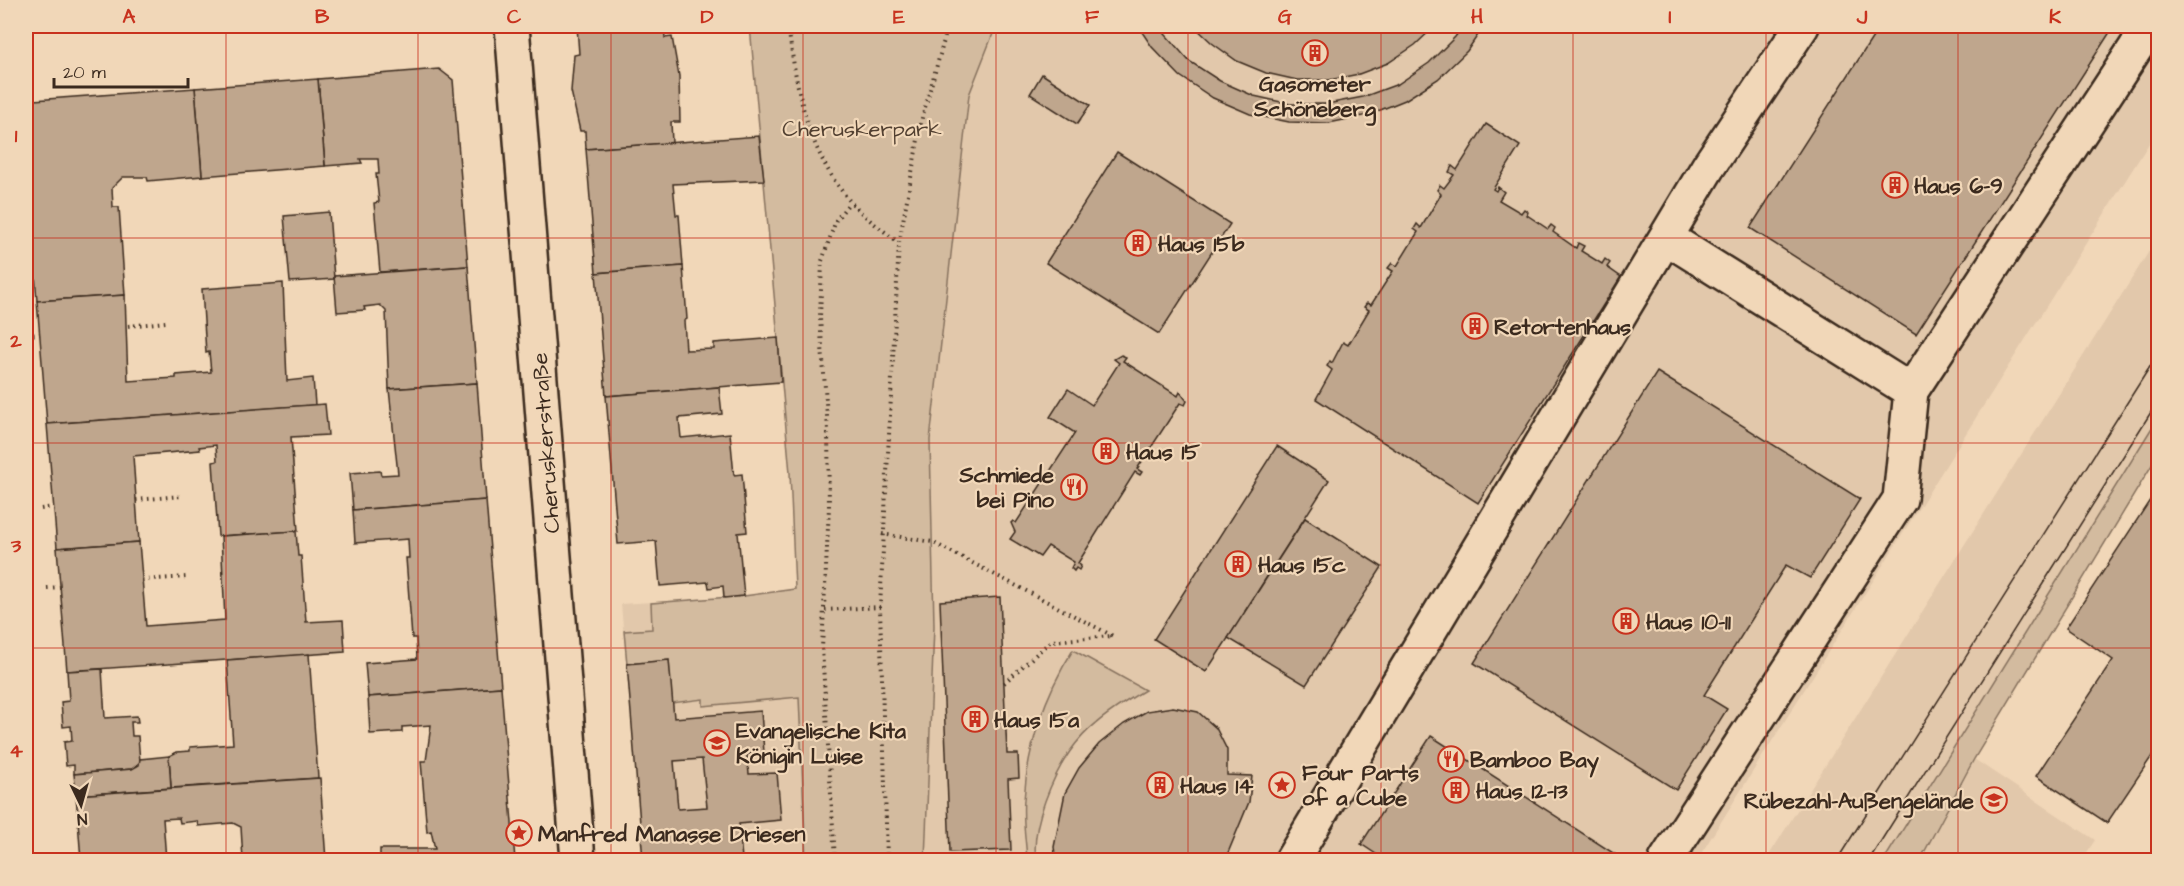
<svg xmlns="http://www.w3.org/2000/svg" width="2184" height="886" viewBox="0 0 2184 886" font-family="'Architects Daughter',sans-serif">
<style>
.built{fill:#e2c8ab}
.green{fill:#d3bb9f;stroke:#87725e;stroke-width:1.5}
.building{fill:#bfa68d;stroke:#3b2a1e;stroke-width:1.5;fill-rule:evenodd}
.lines{fill:none;stroke-linecap:round;stroke-linejoin:round}
.minor-casing{stroke:#3b2a1e;stroke-width:38}
.path{stroke:#3b2a1e;stroke-width:4;stroke-dasharray:1.5 4.5;stroke-linecap:butt}
.minor{stroke:#f1d7b8;stroke-width:33}
.tram{stroke:#3b2a1e;stroke-width:1.5}
.grid{fill:none;stroke:#c8321e;stroke-width:1.5;stroke-opacity:0.55}
.labels{text-anchor:middle;stroke-width:4.5;stroke-linejoin:round;paint-order:stroke}
.poi-label{font-size:22px;font-weight:bold;fill:#3b2a1e;stroke:#f1d7b8;text-anchor:start}
.park-label{font-size:22px;fill:#524031;stroke:#f1d7b8}
.street-label{font-size:22px;fill:#3b2a1e;stroke:#f1d7b8}
.neatline{fill:none;stroke:#c8321e;stroke-width:2}
.grid-label{font-size:20px;text-anchor:middle;font-weight:bold;fill:#c8321e}
</style>
<rect width="100%" height="100%" fill="#f1d7b8"/>
<filter id="ink" filterUnits="userSpaceOnUse"><feTurbulence type="fractalNoise" baseFrequency=".0167" numOctaves="2"/><feDisplacementMap in="SourceGraphic" scale="12" xChannelSelector="R" yChannelSelector="G"/><feConvolveMatrix kernelMatrix="1 2 1 2 8 2 1 2 1" color-interpolation-filters="sRGB"/></filter>
<g filter="url(#ink)">
<!-- built -->
<g class="built">
<path d="M 996,26 L 2158,26 L 2158,129 L 1697,860 L 925,860 L 934,626 L 930,440 L 969,95 Z"/>
<path d="M 2158,237 L 2158,418 L 1884,860 L 1766,860 Z"/>
<path d="M 795,589 L 806,860 L 643,860 L 621,604 L 744,596 Z"/>
<path d="M 1974,759 L 2095,840 L 2082,860 L 1920,860 Z"/>
</g>
<!-- green -->
<g class="green">
<path d="M 750,26 L 996,26 L 969,95 L 930,440 L 934,626 L 925,860 L 806,860 L 799,697 L 703,706 L 703,699 L 672,703 L 669,660 L 627,664 L 624,631 L 652,629 L 651,603 L 744,596 L 795,589 L 790,473 Z"/>
<path d="M 2158,418 L 2158,455 L 1974,759 L 1920,860 L 1884,860 Z"/>
<path d="M 1073,650 L 1145,690 C 1092,721 1066,743 1045,801 C 1038,820 1033,840 1036,860 L 1027,860 C 1026,841 1022,819 1024,800 C 1027,748 1045,694 1073,650 Z"/>
</g>
<!-- building -->
<g class="building">
<path d="M 577,26 L 664,26 L 665,38 L 672,37 L 679,76 L 680,122 L 671,122 L 672,143 L 586,149 L 585,131 L 580,131 L 571,91 L 574,55 L 579,54 Z"/>
<path d="M 1138,26 L 1158,26 L 1189,61 L 1220,81 L 1254,96 L 1290,104 L 1327,104 L 1363,97 L 1398,84 L 1429,63 L 1455,37 L 1463,26 L 1484,26 L 1467,51 L 1438,79 L 1405,100 L 1368,115 L 1329,123 L 1289,122 L 1250,114 L 1213,98 L 1180,76 L 1152,47 Z"/>
<path d="M 1194,26 L 1435,26 L 1415,45 L 1388,63 L 1359,74 L 1329,80 L 1297,80 L 1266,73 L 1237,61 L 1212,43 Z"/>
<path d="M 1880,26 L 2114,26 L 1916,334 L 1750,228 Z"/>
<path d="M 439,69 L 453,80 L 468,266 L 380,272 L 374,203 L 379,202 L 376,174 L 379,174 L 378,159 L 360,159 L 362,163 L 325,166 L 318,79 Z"/>
<path d="M 1042,74 L 1090,105 L 1077,124 L 1030,94 Z"/>
<path d="M 318,79 L 325,166 L 202,176 L 195,88 Z"/>
<path d="M 195,88 L 202,176 L 148,181 L 147,177 L 123,177 L 112,188 L 113,207 L 119,207 L 125,295 L 37,301 L 26,152 L 26,115 L 34,100 Z"/>
<path d="M 1486,124 L 1520,146 L 1493,189 L 1496,191 L 1498,187 L 1504,192 L 1499,200 L 1521,213 L 1524,209 L 1528,212 L 1527,215 L 1548,229 L 1551,225 L 1555,228 L 1553,232 L 1576,248 L 1578,243 L 1584,246 L 1581,251 L 1602,264 L 1605,259 L 1610,263 L 1607,267 L 1621,277 L 1478,503 L 1316,399 L 1332,370 L 1327,366 L 1330,361 L 1332,363 L 1343,342 L 1348,345 L 1369,310 L 1364,307 L 1367,303 L 1371,305 L 1393,271 L 1388,268 L 1392,263 L 1397,266 L 1418,232 L 1414,229 L 1417,224 L 1421,228 L 1441,194 L 1437,190 L 1440,185 L 1444,188 L 1454,175 L 1449,172 L 1452,166 L 1457,170 Z"/>
<path d="M 759,136 L 764,180 L 673,184 L 676,215 L 679,215 L 683,266 L 596,273 L 586,149 Z"/>
<path d="M 1117,152 L 1230,224 L 1159,334 L 1046,263 Z"/>
<path d="M 329,212 L 334,279 L 290,282 L 284,216 Z"/>
<path d="M 468,266 L 477,383 L 389,389 L 386,311 L 380,305 L 364,307 L 365,310 L 337,312 L 334,276 Z"/>
<path d="M 683,266 L 687,319 L 684,321 L 686,350 L 714,349 L 714,343 L 778,338 L 781,382 L 606,396 L 596,273 Z"/>
<path d="M 283,283 L 287,381 L 313,378 L 315,405 L 47,424 L 37,301 L 125,295 L 128,381 L 176,378 L 176,375 L 211,372 L 209,352 L 206,353 L 202,289 Z"/>
<path d="M 1121,355 L 1126,357 L 1123,361 L 1178,396 L 1180,392 L 1187,401 L 1185,405 L 1180,403 L 1137,469 L 1142,472 L 1140,475 L 1135,472 L 1078,563 L 1081,566 L 1079,570 L 1076,568 L 1074,571 L 1071,568 L 1074,562 L 1048,546 L 1040,557 L 1010,539 L 1015,532 L 1011,523 L 1013,521 L 1016,523 L 1075,433 L 1050,417 L 1068,389 L 1092,405 L 1119,363 L 1114,359 Z"/>
<path d="M 1657,372 L 1860,499 L 1810,578 L 1786,565 L 1704,695 L 1727,709 L 1676,790 L 1474,663 Z"/>
<path d="M 477,383 L 486,500 L 353,510 L 350,473 L 380,471 L 381,475 L 398,474 L 389,389 Z"/>
<path d="M 719,387 L 722,414 L 679,418 L 681,438 L 730,433 L 734,475 L 742,474 L 747,532 L 738,533 L 744,596 L 724,598 L 723,586 L 709,588 L 708,582 L 660,586 L 656,541 L 618,544 L 606,396 Z"/>
<path d="M 325,404 L 328,435 L 291,437 L 298,531 L 218,536 L 213,462 L 217,461 L 216,445 L 199,447 L 200,450 L 133,456 L 139,542 L 57,548 L 47,424 Z"/>
<path d="M 1277,446 L 1329,480 L 1245,611 L 1254,617 L 1244,632 L 1236,626 L 1206,672 L 1154,639 Z"/>
<path d="M 2158,488 L 2158,747 L 2107,823 L 2036,776 L 2113,660 L 2066,628 Z"/>
<path d="M 486,500 L 501,687 L 368,697 L 365,663 L 417,659 L 416,638 L 412,638 L 406,558 L 409,558 L 408,539 L 355,543 L 353,510 Z"/>
<path d="M 1305,518 L 1382,567 L 1306,685 L 1228,638 Z"/>
<path d="M 296,531 L 298,556 L 301,556 L 306,622 L 343,620 L 345,652 L 67,671 L 57,548 L 139,542 L 146,626 L 225,620 L 221,536 Z"/>
<path d="M 1000,597 L 1007,754 L 1018,754 L 1019,778 L 1008,779 L 1011,850 L 950,852 L 940,601 Z"/>
<path d="M 309,654 L 318,778 L 171,788 L 169,756 L 177,752 L 190,751 L 190,747 L 233,744 L 227,660 Z"/>
<path d="M 669,660 L 674,718 L 761,711 L 764,753 L 747,754 L 749,774 L 777,773 L 781,820 L 739,824 L 742,859 L 643,860 L 627,664 ZM 702,759 L 707,807 L 678,809 L 674,761 Z"/>
<path d="M 102,669 L 105,718 L 137,716 L 138,722 L 131,722 L 132,736 L 138,736 L 140,762 L 132,769 L 74,774 L 74,765 L 66,766 L 64,742 L 72,741 L 71,726 L 63,727 L 61,702 L 69,701 L 67,671 Z"/>
<path d="M 501,687 L 515,860 L 380,860 L 380,849 L 435,849 L 431,831 L 427,832 L 421,761 L 426,761 L 431,725 L 402,727 L 402,732 L 370,734 L 368,697 Z"/>
<path d="M 1173,707 L 1198,712 L 1216,728 L 1227,750 L 1227,775 L 1252,776 L 1249,802 L 1225,860 L 1056,860 L 1054,847 L 1065,793 L 1079,768 L 1099,744 L 1124,724 L 1147,711 Z"/>
<path d="M 1431,736 L 1621,858 L 1620,860 L 1380,860 L 1382,858 L 1361,844 Z"/>
<path d="M 169,756 L 171,788 L 76,795 L 74,774 L 132,769 L 139,765 L 140,759 Z"/>
<path d="M 320,778 L 326,860 L 243,860 L 241,827 L 233,823 L 198,826 L 197,821 L 180,823 L 179,818 L 163,819 L 166,860 L 81,860 L 76,795 Z"/>
</g>
<g class="lines">
<!-- minor casing -->
<g class="minor-casing">
<g id="minor">
<path d="M 512,26 L 578,860"/>
<path d="M 1667,238 L 1911,391"/>
<path d="M 1292,860 L 1708,167 L 1802,26"/>
<path d="M 1666,860 L 1900,499 L 1911,391 L 2150,26"/>
</g>
</g>
<!-- path -->
<g class="path">
<path d="M 788,26 C 797,90 806,148 849,200 C 862,216 882,229 898,242"/>
<path d="M 128,326 L 166,322"/>
<path d="M 27,335 L 40,334"/>
<path d="M 136,500 L 181,496"/>
<path d="M 41,509 L 53,507"/>
<path d="M 882,534 L 932,542 L 1113,636"/>
<path d="M 142,580 L 187,577"/>
<path d="M 47,588 L 60,587"/>
<path d="M 825,610 L 880,607"/>
<path d="M 1004,683 L 1051,641 L 1112,636"/>
<path d="M 835,860 L 822,648 L 829,507 L 828,430 L 820,318 L 822,261 L 836,220 L 850,202"/>
<path d="M 887,860 L 880,607 L 899,243 L 922,118 L 948,26"/>
</g>
<!-- minor -->
<use href="#minor" class="minor"/>
<!-- tram -->
<g class="tram">
<path d="M 1837,860 L 2158,354"/>
<path d="M 1869,860 L 2158,401"/>
</g>
</g>
</g>
<!-- grid -->
<path class="grid" d="M 226,26 L 226,860M 418,26 L 418,860M 611,26 L 611,860M 803,26 L 803,860M 996,26 L 996,860M 1188,26 L 1188,860M 1381,26 L 1381,860M 1573,26 L 1573,860M 1766,26 L 1766,860M 1958,26 L 1958,860M 26,238 L 2158,238M 26,443 L 2158,443M 26,648 L 2158,648"/>
<!-- icons -->
<defs>
<g id="building-ring" transform="scale(1.35)"><circle r="9.5" fill="#f1d7b8" stroke="#c8321e" stroke-width="1.5"/><path d="M-4-6H4V6H1V3H-1V6H-4ZM-2.5-4.3h1.7v1.8h-1.7ZM.8-4.3h1.7v1.8H.8ZM-2.5-1h1.7V.8h-1.7ZM.8-1h1.7V.8H.8Z" fill="#c8321e"/></g>
<g id="restaurant-ring" transform="scale(1.35)"><circle r="9.5" fill="#f1d7b8" stroke="#c8321e" stroke-width="1.5"/><path d="M-5-6h1v4h1v-4h1v4h1v-4h1v5L-1.5 .5V6h-2V.5L-5-1ZM5-6V6H3V1.5H1.5Q1.5-4 5-6Z" fill="#c8321e"/></g>
<g id="school-ring" transform="scale(1.35)"><circle r="9.5" fill="#f1d7b8" stroke="#c8321e" stroke-width="1.5"/><path d="M0-5L7-2L0 1L-7-2ZM-4 1L0 2.5L4 1V4Q0 6-4 4Z" fill="#c8321e"/></g>
<g id="sight-ring" transform="scale(1.35)"><circle r="9.5" fill="#f1d7b8" stroke="#c8321e" stroke-width="1.5"/><path d="M0-6L1.8-2.2L6-1.7L2.9 1.2L3.7 5.4L0 3.3L-3.7 5.4L-2.9 1.2L-6-1.7L-1.8-2.2Z" fill="#c8321e"/></g>
</defs>
<g fill-rule="evenodd">
<use href="#building-ring" x="1315" y="53"/>
<use href="#building-ring" x="1895" y="185"/>
<use href="#building-ring" x="1138" y="243"/>
<use href="#building-ring" x="1475" y="326"/>
<use href="#building-ring" x="1106" y="451"/>
<use href="#restaurant-ring" x="1074" y="487"/>
<use href="#building-ring" x="1238" y="564"/>
<use href="#building-ring" x="1626" y="621"/>
<use href="#building-ring" x="975" y="719"/>
<use href="#school-ring" x="717" y="743"/>
<use href="#restaurant-ring" x="1451" y="759"/>
<use href="#building-ring" x="1160" y="785"/>
<use href="#sight-ring" x="1282" y="785"/>
<use href="#building-ring" x="1456" y="790"/>
<use href="#school-ring" x="1994" y="800"/>
<use href="#sight-ring" x="519" y="833"/>
</g>
<g class="labels">
<!-- poi labels -->
<g class="poi-label">
<text x="1315" y="91" text-anchor="middle">Gasometer<tspan x="1315" dy="25">Schöneberg</tspan></text>
<text x="1914" y="193">Haus 6–9</text>
<text x="1158" y="251">Haus 15b</text>
<text x="1494" y="334">Retortenhaus</text>
<text x="1126" y="459">Haus 15</text>
<text x="1054" y="482" text-anchor="end">Schmiede<tspan x="1054" dy="25">bei Pino</tspan></text>
<text x="1258" y="572">Haus 15c</text>
<text x="1646" y="629">Haus 10–11</text>
<text x="994" y="727">Haus 15a</text>
<text x="736" y="738">Evangelische Kita<tspan x="736" dy="25">Königin Luise</tspan></text>
<text x="1470" y="767">Bamboo Bay</text>
<text x="1302" y="780">Four Parts<tspan x="1302" dy="25">of a Cube</tspan></text>
<text x="1180" y="793">Haus 14</text>
<text x="1476" y="798">Haus 12–13</text>
<text x="1974" y="808" text-anchor="end">Rübezahl-Außengelände</text>
<text x="538" y="841">Manfred Manasse Driesen</text>
</g>
<!-- park labels -->
<g class="park-label">
<text x="862" y="136">Cheruskerpark</text>
</g>
<!-- street labels -->
<g class="street-label">
<text transform="translate(545 443) rotate(-94)" y="8">Cheruskerstraße</text>
</g>
</g>
<!-- margin -->
<rect width="2184" height="886" fill="none" stroke="#f1d7b8" stroke-width="66"/>
<!-- north arrow -->
<g transform="translate(81 805) rotate(175)" stroke="#f1d7b8" stroke-width="4.5" paint-order="stroke">
<path d="M0-4.5L10 22L0 15L-10 22Z" fill="#3b2a1e"/>
<text y="-9" font-size="16" font-weight="bold" text-anchor="middle" fill="#3b2a1e">N</text>
</g>
<!-- scale -->
<path d="M54 78v9h134v-9" fill="none" stroke="#3b2a1e" stroke-width="3"/>
<text x="63" y="78" font-size="18" fill="#3b2a1e" stroke="#f1d7b8" stroke-width="4.5" paint-order="stroke">20 m</text>
<rect x="33" y="33" width="2118" height="820" class="neatline"/>
<g class="grid-label">
<text x="129" y="23">A</text>
<text x="322" y="23">B</text>
<text x="514" y="23">C</text>
<text x="707" y="23">D</text>
<text x="899" y="23">E</text>
<text x="1092" y="23">F</text>
<text x="1285" y="23">G</text>
<text x="1477" y="23">H</text>
<text x="1670" y="23">I</text>
<text x="1862" y="23">J</text>
<text x="2055" y="23">K</text>
<text x="16" y="142">1</text>
<text x="16" y="347">2</text>
<text x="16" y="552">3</text>
<text x="16" y="757">4</text>
</g>
</svg>
